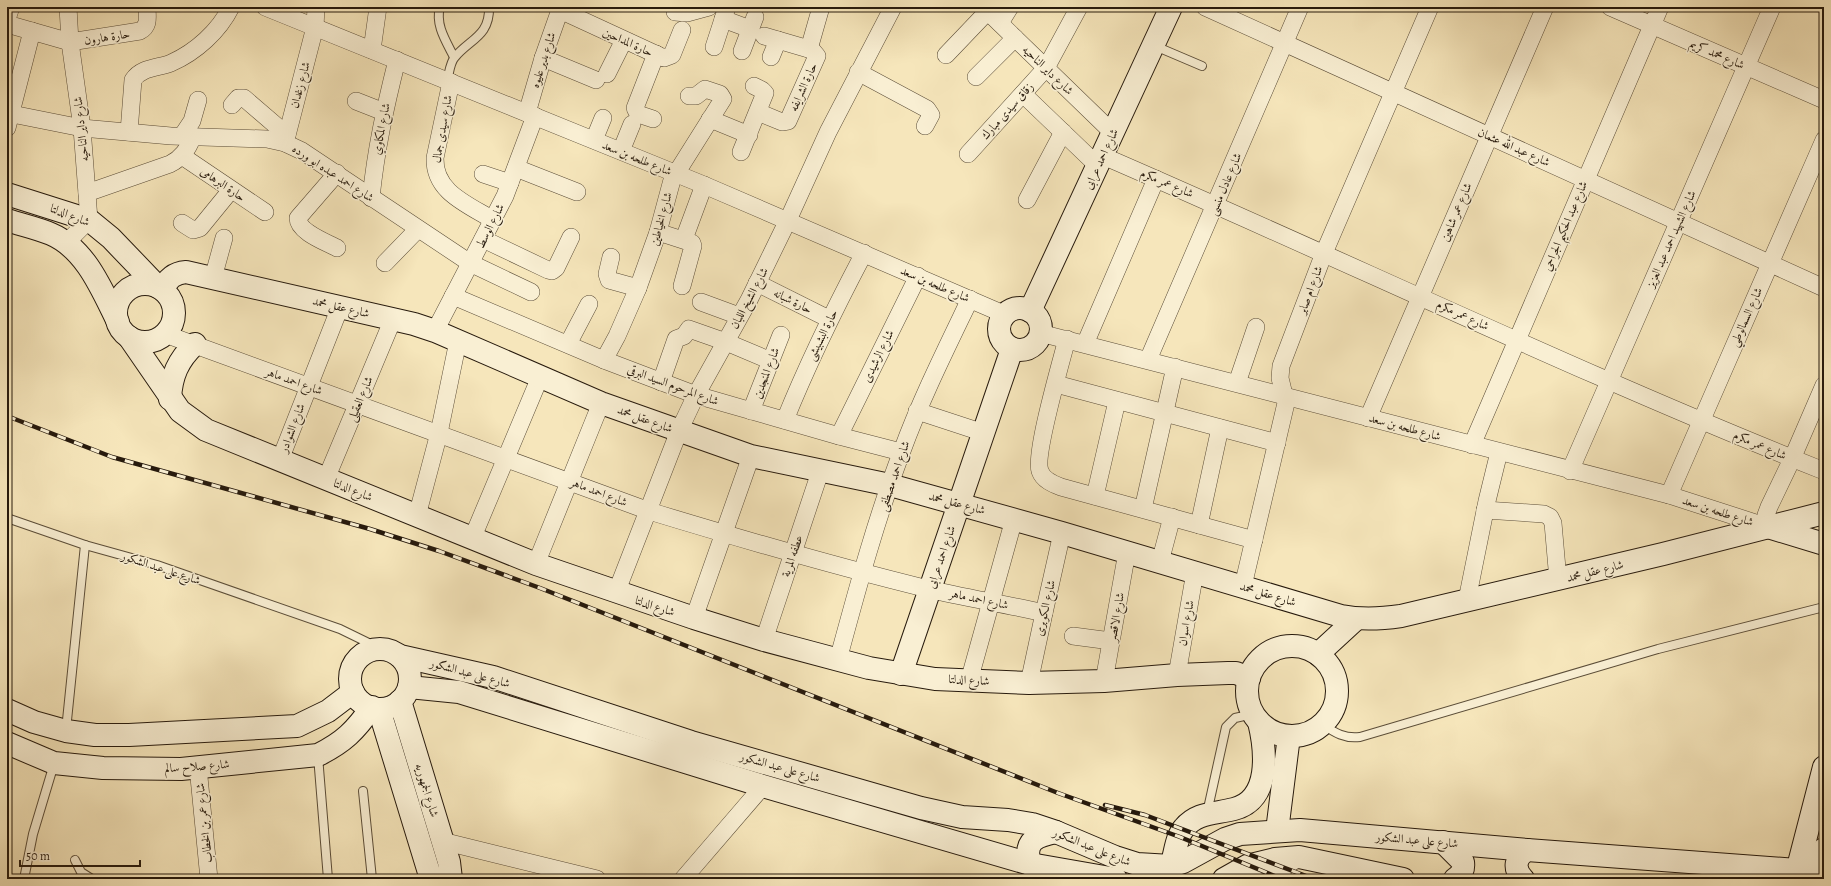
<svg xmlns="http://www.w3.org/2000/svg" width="1831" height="886" viewBox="0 0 1831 886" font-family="Alegreya,Amiri,serif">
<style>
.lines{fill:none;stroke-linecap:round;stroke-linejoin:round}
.lane-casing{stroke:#5b4d38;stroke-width:10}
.street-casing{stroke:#5b4d38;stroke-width:18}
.secondary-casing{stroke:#271a0d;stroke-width:24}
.lane{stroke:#f9efd3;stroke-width:8}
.street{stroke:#f9efd3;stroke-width:17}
.secondary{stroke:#f9efd3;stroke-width:22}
.rail-casing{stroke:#271a0d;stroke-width:4.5}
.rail{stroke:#f9efd3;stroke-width:3;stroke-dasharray:9;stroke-linecap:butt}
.labels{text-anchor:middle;stroke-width:3;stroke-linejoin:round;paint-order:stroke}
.street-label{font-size:12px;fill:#271a0d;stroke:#f9efd3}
</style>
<rect width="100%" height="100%" fill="#f6e6bb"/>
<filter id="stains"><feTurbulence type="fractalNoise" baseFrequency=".005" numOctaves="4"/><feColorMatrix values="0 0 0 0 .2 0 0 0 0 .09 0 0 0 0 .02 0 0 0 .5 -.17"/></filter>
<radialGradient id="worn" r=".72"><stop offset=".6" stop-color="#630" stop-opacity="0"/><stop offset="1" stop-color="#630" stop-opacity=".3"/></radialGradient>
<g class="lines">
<!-- lane casing -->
<g class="lane-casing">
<g id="lane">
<path d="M 440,7 C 435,25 446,41 454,57"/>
<path d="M 1155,46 L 1202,66"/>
<path d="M 447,81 C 449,74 450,62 455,57 C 470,39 490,36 489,7"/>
<path d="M 7,518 L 85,545 L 157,565 L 340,629 L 381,649"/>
<path d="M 1322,724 C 1335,733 1345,739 1360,737 L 1658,649 L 1824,607"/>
<path d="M 66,730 L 85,545"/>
<path d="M 318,756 L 328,879"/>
<path d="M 363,791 L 372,879"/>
<path d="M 1207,813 L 1226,727 L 1235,718 L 1253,714"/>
<path d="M 75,860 L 81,872 L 92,879"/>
<path d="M 24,879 L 33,834 L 54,764"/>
</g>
</g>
<!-- street casing -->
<g class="street-casing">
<g id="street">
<path d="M 265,7 L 704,185 L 1006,315"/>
<path d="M 983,7 L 1113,133"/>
<path d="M 1205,7 L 1824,288"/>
<path d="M 1610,7 L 1824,100"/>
<path d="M 560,10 L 664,58 L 672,55 L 682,30"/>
<path d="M 675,12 L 687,13 L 709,7"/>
<path d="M 7,19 L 11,7"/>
<path d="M 723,19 L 750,29"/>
<path d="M 1000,23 L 1010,7"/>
<path d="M 7,24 L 70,42 L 140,31 C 150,26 147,16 147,7"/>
<path d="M 714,47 L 727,7"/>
<path d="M 809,49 L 821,7"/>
<path d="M 372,50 L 378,7"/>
<path d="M 742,51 L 755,17"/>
<path d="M 946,55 L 988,11"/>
<path d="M 771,57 L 778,40"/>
<path d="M 543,58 L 596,80"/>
<path d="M 858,72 L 927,109 L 931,115 L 925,126"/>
<path d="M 607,74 L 624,40"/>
<path d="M 976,77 L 1015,38"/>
<path d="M 451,82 L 435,158 C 434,192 467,204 493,220"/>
<path d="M 1023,94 L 1098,166"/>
<path d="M 356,101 L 384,112"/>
<path d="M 232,105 L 238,98 L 244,98 L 287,135"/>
<path d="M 758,112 L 782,122 L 788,121 L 817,56 L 812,50 L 764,36"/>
<path d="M 7,113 L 82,128 L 171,136 L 267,139 L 285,143 L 302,151 L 470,263 L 531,292"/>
<path d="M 527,113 L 543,58 L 561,7"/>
<path d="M 653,119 L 638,114 L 635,108 L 656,54"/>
<path d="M 710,119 L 749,135"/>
<path d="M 7,128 L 32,31"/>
<path d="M 129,132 L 133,80 C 141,67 159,68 171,63 C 196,52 219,31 231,7"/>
<path d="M 182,136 L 192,121 L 198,100"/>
<path d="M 594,140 L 603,118"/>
<path d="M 285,143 L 315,27 L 316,7"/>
<path d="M 621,151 L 632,124"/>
<path d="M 741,152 L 765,93 L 762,90 L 754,86"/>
<path d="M 968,154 L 1046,68 L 1079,7"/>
<path d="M 182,156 L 265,212"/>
<path d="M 1103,156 C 1344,260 1580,374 1824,471"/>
<path d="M 516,168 L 577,192"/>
<path d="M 483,174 L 510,183"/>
<path d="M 87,193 L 170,164 C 182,158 188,149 193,136"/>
<path d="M 371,198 C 376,149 385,108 397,60"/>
<path d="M 1027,200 L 1063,132"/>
<path d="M 182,223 L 193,230 L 200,228 L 231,190"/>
<path d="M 658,232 L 692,243 L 693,246 L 682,286"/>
<path d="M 483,239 L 548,270 L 552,271 L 556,268 L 571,237"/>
<path d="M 684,239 L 704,185"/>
<path d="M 66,243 L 89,220 L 82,128 L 70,42 L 68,7"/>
<path d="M 337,248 C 326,242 298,232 298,218 L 337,173"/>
<path d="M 611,257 L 607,274 L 609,280 L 638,288"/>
<path d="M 385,263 L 418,229"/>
<path d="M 213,278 L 224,238"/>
<path d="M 757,283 L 829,319"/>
<path d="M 453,296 L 604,360 L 696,395 L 839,436 L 901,452"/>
<path d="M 701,302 L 739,316"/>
<path d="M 435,331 L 505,196 L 535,116"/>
<path d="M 1040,333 L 1669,495 L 1768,527"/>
<path d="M 165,334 L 649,511 C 741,539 834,566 928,589 C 966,598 1005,604 1044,613"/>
<path d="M 1067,339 C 1061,362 1034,455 1040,471 C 1043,480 1053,484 1061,487 L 1254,540"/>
<path d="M 568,344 L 589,304"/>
<path d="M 1085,344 L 1156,179"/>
<path d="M 604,360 L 617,336 L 638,288 L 658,232 L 672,180 L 723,99 L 720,94 L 705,89 L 696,96 L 689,96"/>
<path d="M 1148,360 L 1300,7"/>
<path d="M 661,382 L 676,339 L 684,336 L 689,329 L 726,342 L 771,361"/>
<path d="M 1237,383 L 1256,327"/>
<path d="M 1056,384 L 1277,443"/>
<path d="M 751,411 L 781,335"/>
<path d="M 917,411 L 984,433"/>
<path d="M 1368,418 L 1545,7"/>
<path d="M 785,420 C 808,363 835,308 864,253"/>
<path d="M 839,436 L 918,276"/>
<path d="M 1472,445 L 1660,7"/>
<path d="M 280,460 L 340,307"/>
<path d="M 1570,471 L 1772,7"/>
<path d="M 326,479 L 393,319"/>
<path d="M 1669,495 L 1824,140"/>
<path d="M 1095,496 L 1117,401"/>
<path d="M 1143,509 L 1175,367"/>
<path d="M 1485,510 L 1544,514 L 1550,517 L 1553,523 L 1558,580"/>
<path d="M 417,516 L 439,433 L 458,341"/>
<path d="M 1199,525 L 1220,428"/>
<path d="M 1768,527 L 1766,515 L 1769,507 L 1792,459 L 1824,385"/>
<path d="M 472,539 L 540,377"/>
<path d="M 1160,562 L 1172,517"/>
<path d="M 536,564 L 601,403"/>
<path d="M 1243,586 L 1286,403 L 1280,378 L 1281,366 L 1324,253 L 1430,7"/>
<path d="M 616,593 L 679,431 L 696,395 L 749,300 L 788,220 L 828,132 L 893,7"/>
<path d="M 1467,600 L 1487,501 L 1499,452"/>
<path d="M 694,618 L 751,456"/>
<path d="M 1073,636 L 1111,641"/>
<path d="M 764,640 L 820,472"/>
<path d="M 838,660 C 857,590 876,519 902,451 C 921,399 946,349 970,299"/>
<path d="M 1177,675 L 1195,572"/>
<path d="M 969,681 L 1014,519"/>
<path d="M 1104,681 L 1127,552"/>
<path d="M 1029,683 L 1044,613 L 1062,533"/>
<path d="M 198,767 L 209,879"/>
<path d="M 442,841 L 597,879"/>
<path d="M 683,879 L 763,786"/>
<path d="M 1272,879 L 1284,868 L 1299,857"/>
</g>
</g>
<!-- secondary casing -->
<g class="secondary-casing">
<g id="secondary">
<path d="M 7,194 L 89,220 L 111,238 L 158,287"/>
<path d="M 7,220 C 22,225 37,228 51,234 C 86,249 102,290 118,322"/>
<circle cx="145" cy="313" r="29"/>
<path d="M 163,290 C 167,279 174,273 186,272 L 414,324 L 435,331 L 601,403 L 751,456 L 890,485 L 1062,533 L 1341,616 C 1361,620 1380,619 1401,616 L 1663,554 L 1824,513"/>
<circle cx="1020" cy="329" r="21"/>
<path d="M 1030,311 L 1171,7"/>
<path d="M 129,337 L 180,411 L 206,430 L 536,564 L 694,618 L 764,640 L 869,668 L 935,679 L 1029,683 L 1104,681 L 1177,675 L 1228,673 L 1236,673 L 1249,678"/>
<path d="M 170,399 C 171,376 178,360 195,344"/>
<path d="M 1768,527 L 1824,544"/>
<circle cx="1292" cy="691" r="45"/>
<circle cx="380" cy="679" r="30"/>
<path d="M 1318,654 L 1356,619"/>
<path d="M 400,656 L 493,677 L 691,742 L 921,808 L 962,817 L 1008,820 L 1032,824 L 1056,832 L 1115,857 L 1137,864 L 1171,866 L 1183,862 L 1225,839 L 1240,834 L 1300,830 L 1527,850 L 1824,872"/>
<path d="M 901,674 L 1012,349"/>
<path d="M 409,687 L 459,692 L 763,786 L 1030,864 L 1116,879"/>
<path d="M 400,701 L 449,862 L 451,879"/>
<path d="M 379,709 L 431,879"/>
<path d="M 7,710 L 34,722 L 66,731 L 95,735 L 129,735 L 297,726 L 328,711 L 353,692"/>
<path d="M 7,743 L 54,763 L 103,768 L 181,769 L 318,755 C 344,742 355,731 372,707"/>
<path d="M 1277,831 L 1289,736"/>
<path d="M 1443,842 L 1463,862 C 1464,870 1462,874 1455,879"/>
<path d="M 1030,864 C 1023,840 1037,836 1056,832"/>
<path d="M 1171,866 C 1175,855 1176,837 1184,828 C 1197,812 1215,814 1234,809 C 1271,800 1266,751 1259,722"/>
<path d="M 1797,871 L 1824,767"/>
<path d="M 1818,872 L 1824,849"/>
<path d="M 1224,879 L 1247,866 L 1275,859 L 1299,857 L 1403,879"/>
<path d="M 1523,879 C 1513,869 1515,857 1527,850"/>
</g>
</g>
<!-- lane -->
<use href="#lane" class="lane"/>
<!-- street -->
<use href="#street" class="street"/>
<!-- secondary -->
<use href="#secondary" class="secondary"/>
<!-- rail casing -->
<g class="rail-casing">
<g id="rail">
<path d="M 7,416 L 112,457 L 370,529 L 439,551 L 540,588 L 1058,793 L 1180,837 L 1282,879"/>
<path d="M 1105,805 L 1145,815 L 1314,879"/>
</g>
</g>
<!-- rail -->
<use href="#rail" class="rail"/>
</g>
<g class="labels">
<!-- street labels -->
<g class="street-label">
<text transform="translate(107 37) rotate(-9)" y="4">حارة هارون</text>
<text transform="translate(628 42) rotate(24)" y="4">حارة المداحين</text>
<text transform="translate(1717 54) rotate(23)" y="4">شارع محمد كريم</text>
<text transform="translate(543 60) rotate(-72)" y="4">شارع بدير عليوه</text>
<text transform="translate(1048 70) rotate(44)" y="4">شارع داير الناحيه</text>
<text transform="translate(300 85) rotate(-75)" y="4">شارع زغدان</text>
<text transform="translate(803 87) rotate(-66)" y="4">حارة الشرايفه</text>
<text transform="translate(1007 111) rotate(-48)" y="4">زقاق سيدى مبارك</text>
<text transform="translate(81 129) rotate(-96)" y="4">شارع داير الناحيه</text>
<text transform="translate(381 129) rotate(-79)" y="4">شارع المكاوي</text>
<text transform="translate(442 129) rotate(-80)" y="4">شارع سيدى جمال</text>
<text transform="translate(1514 147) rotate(24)" y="4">شارع عبد الله عثمان</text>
<text transform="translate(637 158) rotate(22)" y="4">شارع طلحه بن سعد</text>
<text transform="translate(1101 159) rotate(-65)" y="4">شارع احمد عرابى</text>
<text transform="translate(333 173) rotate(33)" y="4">شارع احمد عبده ابو ورده</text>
<text transform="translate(1167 183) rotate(23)" y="4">شارع عمر مكرم</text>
<text transform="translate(223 184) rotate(34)" y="4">حارة البرهامى</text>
<text transform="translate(1225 184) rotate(-67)" y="4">شارع عادل منسى</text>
<text transform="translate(1456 212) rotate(-67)" y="4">شارع عمر شاهين</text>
<text transform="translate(70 215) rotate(21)" y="4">شارع الدلتا</text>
<text transform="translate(661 219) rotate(-75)" y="4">شارع الخياطين</text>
<text transform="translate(490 226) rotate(-63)" y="4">شارع الوسط</text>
<text transform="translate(1565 226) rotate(-67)" y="4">شارع عبد الحكيم الجراحي</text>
<text transform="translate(1671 239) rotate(-66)" y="4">شارع الشهيد احمد عبد العزيز</text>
<text transform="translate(935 284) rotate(23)" y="4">شارع طلحه بن سعد</text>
<text transform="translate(1310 290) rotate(-69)" y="4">شارع ام صابر</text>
<text transform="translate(749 298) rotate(-62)" y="4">شارع الشيخ اللبان</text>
<text transform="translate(793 301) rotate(26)" y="4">حارة شبانه</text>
<text transform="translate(341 307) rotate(13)" y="4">شارع عقل محمد</text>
<text transform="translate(1463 315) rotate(25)" y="4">شارع عمر مكرم</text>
<text transform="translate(1746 317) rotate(-66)" y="4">شارع السمالوطي</text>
<text transform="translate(822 335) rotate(-64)" y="4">حارة البشبيشى</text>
<text transform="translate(878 356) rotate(-64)" y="4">شارع الرشيدى</text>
<text transform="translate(766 373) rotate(-69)" y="4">شارع المنجدين</text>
<text transform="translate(294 381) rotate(20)" y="4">شارع احمد ماهر</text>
<text transform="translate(673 385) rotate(20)" y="4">شارع المرحوم السيد البرقي</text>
<text transform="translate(360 399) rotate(-67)" y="4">شارع العقيلى</text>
<text transform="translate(645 419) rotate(20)" y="4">شارع عقل محمد</text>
<text transform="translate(1405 427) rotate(15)" y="4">شارع طلحه بن سعد</text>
<text transform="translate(292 428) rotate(-69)" y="4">شارع الشوادر</text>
<text transform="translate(1760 445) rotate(23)" y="4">شارع عمر مكرم</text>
<text transform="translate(894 476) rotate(-71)" y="4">شارع احمد مصطفى</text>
<text transform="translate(353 490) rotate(22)" y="4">شارع الدلتا</text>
<text transform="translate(599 492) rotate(21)" y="4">شارع احمد ماهر</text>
<text transform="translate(957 503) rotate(15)" y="4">شارع عقل محمد</text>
<text transform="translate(1718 511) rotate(18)" y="4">شارع طلحه بن سعد</text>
<text transform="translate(792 556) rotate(-71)" y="4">عطفه المرية</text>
<text transform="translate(941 557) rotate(-71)" y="4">شارع احمد عرابى</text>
<text transform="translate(161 568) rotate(18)" y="4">شارع على عبد الشكور</text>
<text transform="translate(1595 571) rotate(-14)" y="4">شارع عقل محمد</text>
<text transform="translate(1268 594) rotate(17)" y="4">شارع عقل محمد</text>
<text transform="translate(979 599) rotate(12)" y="4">شارع احمد ماهر</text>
<text transform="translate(655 606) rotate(18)" y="4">شارع الدلتا</text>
<text transform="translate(1045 608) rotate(-77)" y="4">شارع الكوبرى</text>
<text transform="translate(1116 617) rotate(-80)" y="4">شارع الاقصر</text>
<text transform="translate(1186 623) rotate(-80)" y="4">شارع اسوان</text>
<text transform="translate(470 673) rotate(15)" y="4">شارع على عبد الشكور</text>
<text transform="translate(969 680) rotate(3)" y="4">شارع الدلتا</text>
<text transform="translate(197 766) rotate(-4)" y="4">شارع صلاح سالم</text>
<text transform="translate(780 767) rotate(16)" y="4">شارع على عبد الشكور</text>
<text transform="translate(427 790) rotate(73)" y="4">شارع الجمهوريه</text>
<text transform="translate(204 823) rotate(-96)" y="4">شارع عمر بن الخطاب</text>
<text transform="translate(1417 840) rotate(5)" y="4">شارع على عبد الشكور</text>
<text transform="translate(1092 847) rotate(22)" y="4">شارع على عبد الشكور</text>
</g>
</g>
<!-- margin -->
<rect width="1831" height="886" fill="none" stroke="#f6e6bb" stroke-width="24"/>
<rect x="8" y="8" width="1815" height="870" fill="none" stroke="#271a0d" stroke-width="2"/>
<rect x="12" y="12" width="1807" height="862" fill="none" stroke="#271a0d"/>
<!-- scale -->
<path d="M20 860v6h120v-6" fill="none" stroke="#271a0d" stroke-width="2"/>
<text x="26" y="860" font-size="12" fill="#271a0d" stroke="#f9efd3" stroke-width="3" paint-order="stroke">50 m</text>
<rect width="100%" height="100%" filter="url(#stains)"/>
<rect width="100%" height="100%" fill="url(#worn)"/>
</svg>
